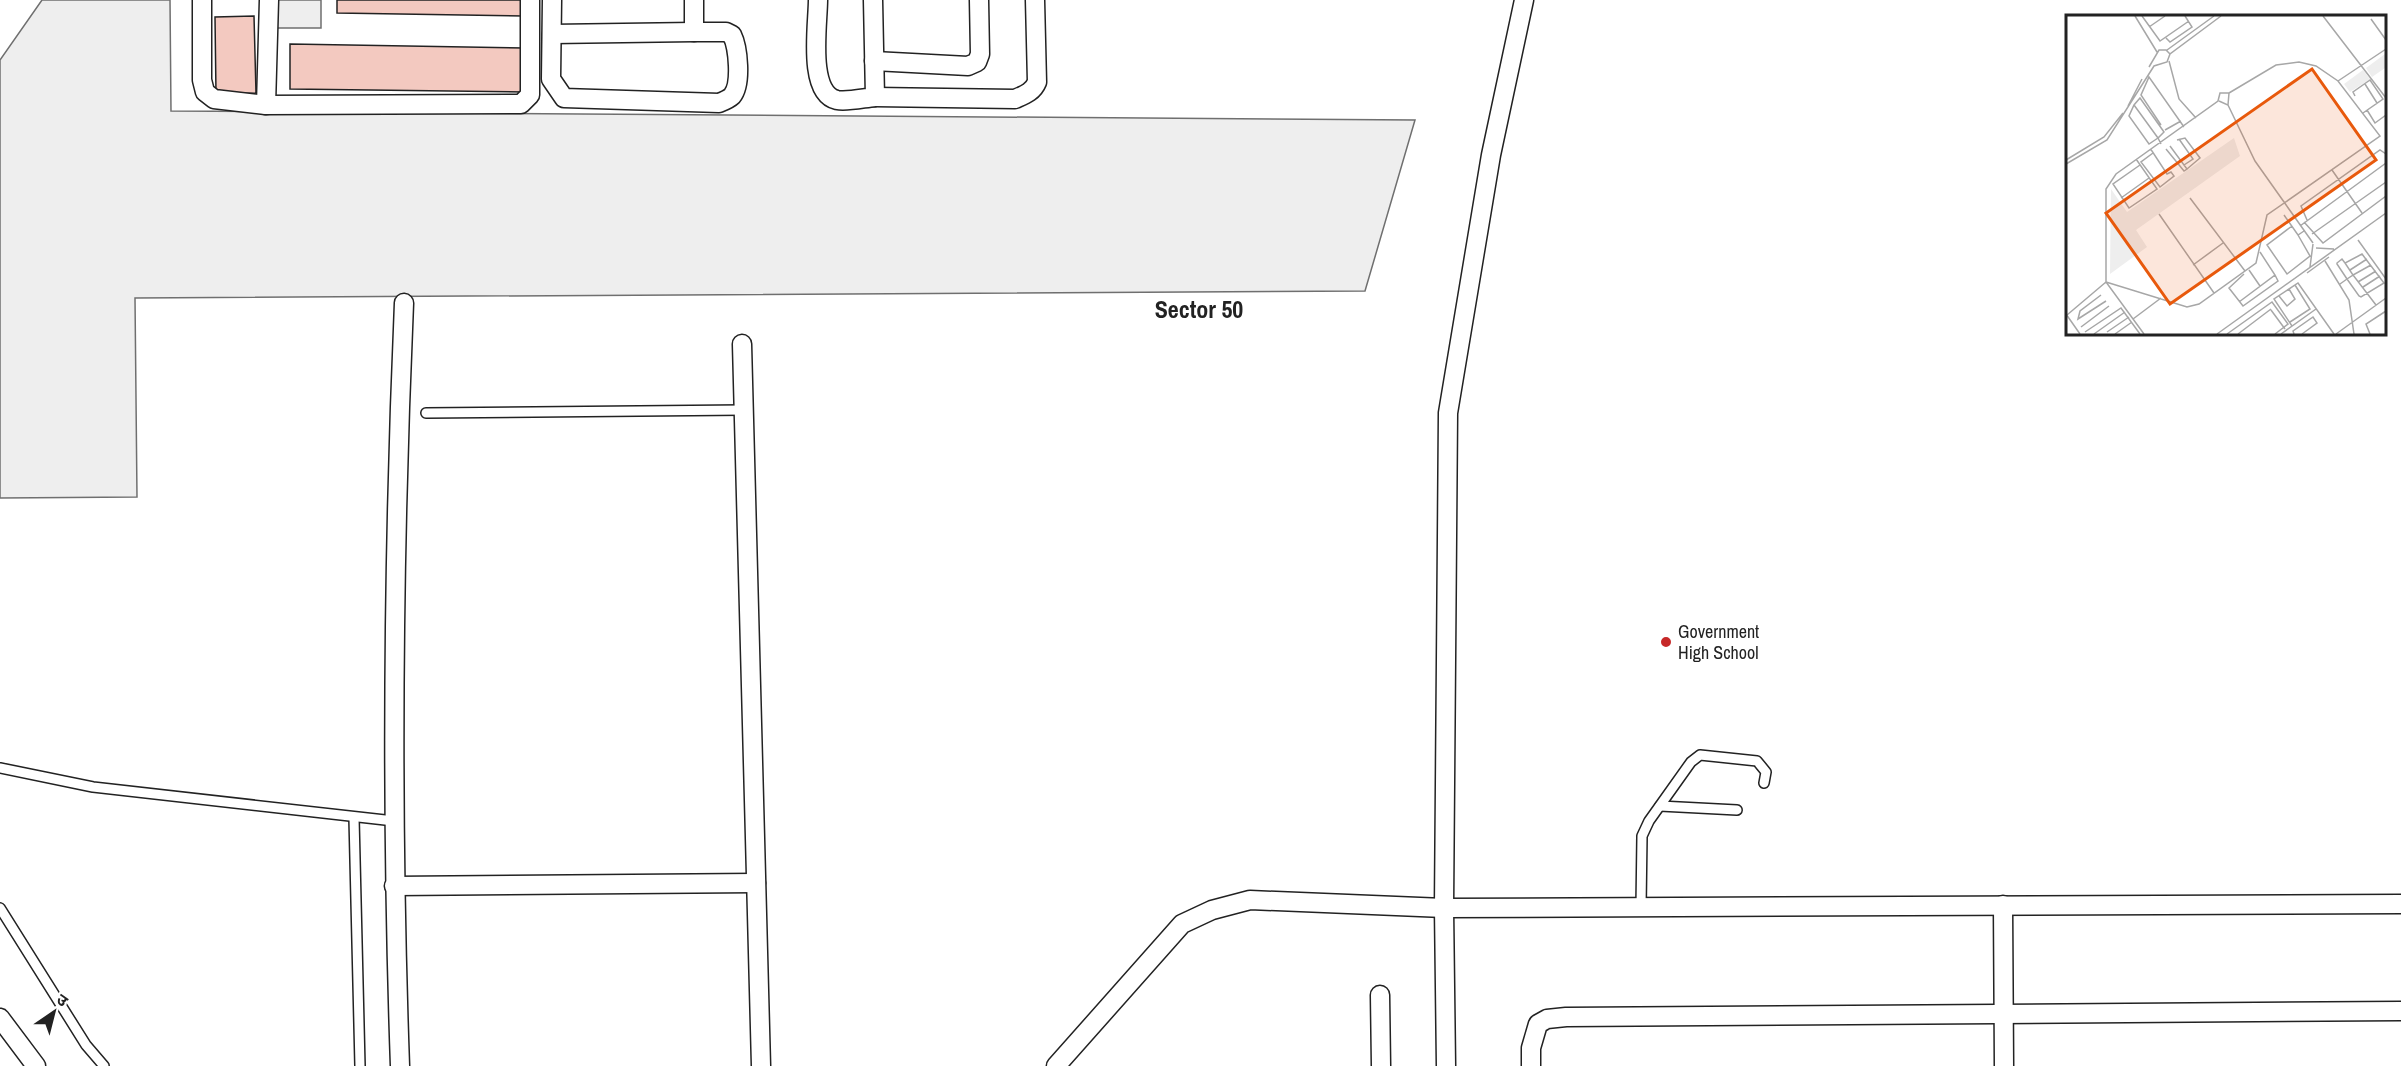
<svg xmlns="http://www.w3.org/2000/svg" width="2401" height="1066" viewBox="0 0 2401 1066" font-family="'Archivo Narrow','Noto Sans Devanagari',sans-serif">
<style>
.green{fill:#eee;stroke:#6f6f6f;stroke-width:1.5}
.building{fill:#f3c9c0;stroke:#222;stroke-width:1.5}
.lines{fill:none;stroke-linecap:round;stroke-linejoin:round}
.service-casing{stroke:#222;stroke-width:12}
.minor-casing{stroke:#222;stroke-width:21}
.service{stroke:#fff;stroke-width:9}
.minor{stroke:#fff;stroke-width:18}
.poi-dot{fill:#c62828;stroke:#fff;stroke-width:2}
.labels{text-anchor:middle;stroke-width:4.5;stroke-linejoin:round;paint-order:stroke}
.poi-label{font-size:18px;fill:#222;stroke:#fff;text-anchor:start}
.district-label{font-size:24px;font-weight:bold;fill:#222;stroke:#fff}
.inset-road{fill:none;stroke:#a7a7a7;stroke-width:1.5}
.view{fill:#e8590c;fill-opacity:0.15;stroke:#e8590c;stroke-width:3}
.inset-edge{fill:none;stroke:#222;stroke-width:3}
</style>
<rect width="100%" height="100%" fill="#fff"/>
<!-- green -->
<g class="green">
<path d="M 42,0 L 170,0 L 171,111 L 1415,120 L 1365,291 L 135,298 L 137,497 L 0,498 L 0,60 Z"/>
<path d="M 275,0 L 321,0 L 321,28 L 276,28 Z"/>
</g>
<!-- building -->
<g class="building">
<path d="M 337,0 L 523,0 L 523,16 L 337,13 Z"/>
<path d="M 254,16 L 256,93 L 216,94 L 215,17 Z"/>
<path d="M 290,44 L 524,48 L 523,92 L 290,89 Z"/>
</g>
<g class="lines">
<!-- service casing -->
<g class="service-casing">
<g id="service">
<path d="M 426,413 L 744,410"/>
<path d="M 0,768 L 93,787 L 394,821"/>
<path d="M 1660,806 L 1737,810"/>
<path d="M 354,818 L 360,1066"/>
<path d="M 1641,907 L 1642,836 L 1649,821 L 1691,762 L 1700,755 L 1757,761 L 1766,772 L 1764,783"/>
<path d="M 0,908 L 86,1045 L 104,1066"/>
</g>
</g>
<!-- minor casing -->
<g class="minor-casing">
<g id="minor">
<path d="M 202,0 L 202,80 L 205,92 L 214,99 L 266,105 L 521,104 L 530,95 L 530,0"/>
<path d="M 552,0 L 551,79 L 564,98 L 719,103 C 724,101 729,99 732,96 C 742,84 738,47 732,35 L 726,32 L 694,32 L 694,0"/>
<path d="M 818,0 C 818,24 807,93 837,100 C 847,102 864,98 875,97 L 873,0"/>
<path d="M 552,34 L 694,32"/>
<path d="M 874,61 L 968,66 L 977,62 L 980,54 L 979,0"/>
<path d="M 875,97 L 1015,99 C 1024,95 1033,92 1037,82 L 1035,0"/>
<path d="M 266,105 L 269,0"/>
<path d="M 742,344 L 761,1066"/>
<path d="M 394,886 L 756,883"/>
<path d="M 2003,905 L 2004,1066"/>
<path d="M 1380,995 L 1381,1066"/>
<path d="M 0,1018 L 36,1066"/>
<path d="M 400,1066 C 391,812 393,557 404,303"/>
<path d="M 1056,1066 L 1182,924 L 1212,910 L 1250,900 L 1444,908 L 2401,904"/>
<path d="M 1446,1066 L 1444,908 L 1448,413 L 1491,155 L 1524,0"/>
<path d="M 1531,1066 L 1531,1048 L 1538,1024 L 1547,1019 L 1566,1017 L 2401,1011"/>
</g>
</g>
<!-- service -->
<use href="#service" class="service"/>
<!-- minor -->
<use href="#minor" class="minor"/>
</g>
<!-- markers -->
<circle class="poi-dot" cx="1666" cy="642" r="6"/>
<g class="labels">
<!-- poi labels -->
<g class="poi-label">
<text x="1678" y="638">Government<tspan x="1678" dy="21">High School</tspan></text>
</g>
<!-- district labels -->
<g class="district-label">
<text x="1199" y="318">Sector 50</text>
</g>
</g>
<!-- overview -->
<g transform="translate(2066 15)">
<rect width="320" height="320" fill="#fff"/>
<path d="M 319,39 L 319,53 L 306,62 L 300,53 ZM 297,55 L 304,64 L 284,77 L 278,69 ZM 168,123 L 174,141 L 70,215 L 81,232 L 44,259 L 45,174 L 61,197 Z" fill="#eee"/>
<path class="inset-road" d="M 69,1 L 91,37M 76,1 L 94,26 L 123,6M 257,1 L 320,83M 305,4 L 320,25M 83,12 L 99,1M 100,23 L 104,27 L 126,12 L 119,1M 101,35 L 148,1M 103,46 L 113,84 L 130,103M 83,52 L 93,35 L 100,35 L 104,39M 272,66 L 320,34M 299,69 L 311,88M 289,81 L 287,77 L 304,65 L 317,84 L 297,98M 153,86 L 162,90 L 189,146 L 247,228M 68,90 L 92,123 L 98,117 L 74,83 L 68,90 L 63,101 L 83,129 L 92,123 L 95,129M 62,91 L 76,64M 301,95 L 309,108 L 320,100M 95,110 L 75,80 L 83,62 L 118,112M 99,115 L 115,106M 113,124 L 127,144 L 118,150M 111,125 L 119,123 L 134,143 L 121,154M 84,134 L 86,136 L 101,159 L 105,157 L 108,161 L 94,172 L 75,147 L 87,138M 100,134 L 118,156 L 121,154 L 104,131M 70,144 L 91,174 L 63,193 L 47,169 L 74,150M 0,145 L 38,122 L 57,98M 0,149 L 41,125 L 88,51 L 101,47 L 104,39 L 155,1M 266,155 L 296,198M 55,183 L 83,163M 124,183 L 179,256M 93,199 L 148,278M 218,200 L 232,220 L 238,216M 241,205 L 235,191 L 314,135 L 320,139M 238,207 L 257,228 L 320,181M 226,211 L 201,230 L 221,259 L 244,241 L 232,220M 234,211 L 320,148M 246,219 L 320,167M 292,225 L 320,264M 250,233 L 268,234M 259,246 L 283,285 L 288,319M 127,250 L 157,228M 305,250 L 287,260 L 310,290M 244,252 L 247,229M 183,255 L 194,271M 284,255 L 301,244M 241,258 L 263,242M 178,259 L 163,273 L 177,291 L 212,266 L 209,260M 40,267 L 121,292 L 133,289 L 190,248 L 201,200 L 314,121 L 272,66 L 250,51 L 233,47 L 210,50 L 163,78M 292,267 L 310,256M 274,269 L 281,264 L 287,260 L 279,248 L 296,239 L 318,268 L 295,282 L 293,281 L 281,264 L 271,249 L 271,248 L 276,244 L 279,248M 297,272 L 314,261M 35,280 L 14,296 L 12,304 L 40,286M 213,281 L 221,291 L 229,284 L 223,274M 173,287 L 209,260 L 194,237M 205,295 L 219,314M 0,299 L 14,319M 1,300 L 40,267M 67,304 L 95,283M 224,307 L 244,294 L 229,270M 226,311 L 208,284 L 232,268 L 268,319M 15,312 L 43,291M 19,317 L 55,293 L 74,319M 41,317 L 63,302M 28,319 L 59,297M 49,319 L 66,307M 78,319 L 40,267 L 40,174 L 50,159 L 152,86 L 154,78 L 163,78 L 162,90M 151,319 L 320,198M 161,319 L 206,287 L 222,309 L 209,319M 172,319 L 205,294M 215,319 L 250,294M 228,319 L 227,316 L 247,302 L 251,308 L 236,319M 270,319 L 320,283M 304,319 L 300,309 L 320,296"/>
<path class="view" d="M 246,54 L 310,145 L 104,289 L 40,198 Z"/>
<rect width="320" height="320" class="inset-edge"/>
</g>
<!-- north arrow -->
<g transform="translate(54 1012) rotate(35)" stroke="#ffffff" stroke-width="4.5" paint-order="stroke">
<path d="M0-4.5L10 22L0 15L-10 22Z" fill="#222222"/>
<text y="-9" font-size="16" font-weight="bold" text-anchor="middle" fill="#222222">उ</text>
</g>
</svg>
